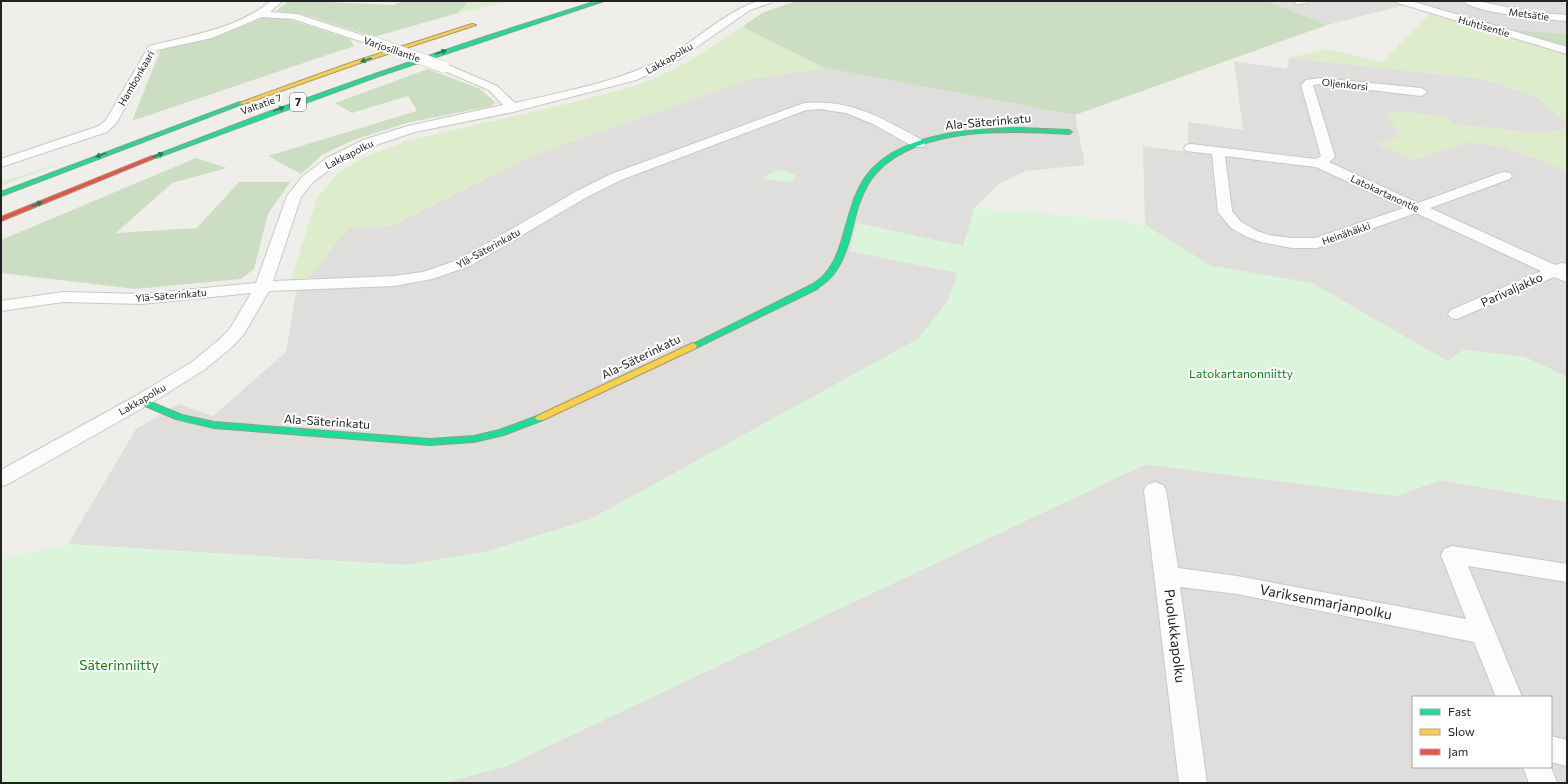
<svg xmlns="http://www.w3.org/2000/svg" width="1568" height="784" viewBox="0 0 1568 784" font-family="Commissioner,sans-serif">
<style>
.residential{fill:#dfdedc;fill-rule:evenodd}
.grass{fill:#ddeccb}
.forest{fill:#cbdec1}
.park{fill:#daf5da}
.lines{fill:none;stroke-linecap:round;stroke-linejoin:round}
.street-casing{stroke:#c9c8c7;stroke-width:2}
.fast-casing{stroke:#999a82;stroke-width:2}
.slow-casing{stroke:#999a82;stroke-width:2}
.jam-casing{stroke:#999a82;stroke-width:2}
.street{fill:#fdfcfc;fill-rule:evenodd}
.fast{fill:#16e098;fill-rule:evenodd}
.slow{fill:#ffcf43;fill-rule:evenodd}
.jam{fill:#f24e42;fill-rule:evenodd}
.street-bridge-casing{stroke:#c9c8c7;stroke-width:12;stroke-linecap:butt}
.street-bridge{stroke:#fdfcfc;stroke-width:11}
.oneway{fill:#1c815d}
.labels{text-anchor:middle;stroke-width:4;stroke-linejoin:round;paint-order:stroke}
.far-street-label{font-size:10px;fill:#222;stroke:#fff}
.shield{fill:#fff;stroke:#646464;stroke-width:1}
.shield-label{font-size:11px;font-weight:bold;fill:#222}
.street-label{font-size:12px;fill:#222;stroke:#fff}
.park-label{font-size:12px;fill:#0c8416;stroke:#fff}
.near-street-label{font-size:14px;fill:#222;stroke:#fff}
.near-park-label{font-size:14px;fill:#0c8416;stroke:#fff}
</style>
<rect width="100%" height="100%" fill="#f0eeeb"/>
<!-- residential -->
<g class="residential">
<path d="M 1267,1 L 1567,1 L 1567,34 L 1515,30 L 1416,2 L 1327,25 Z"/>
<path d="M 1289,58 L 1484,79 L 1538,97 L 1567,124 L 1567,128 L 1544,134 L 1452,124 L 1446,116 L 1387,111 L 1399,137 L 1377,144 L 1413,160 L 1468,142 L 1505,147 L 1563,169 L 1567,175 L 1567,377 L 1525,357 L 1464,350 L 1447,361 L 1312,283 L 1211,266 L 1145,225 L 1143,146 L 1188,152 L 1188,122 L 1243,130 L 1234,61 L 1287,69 Z"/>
<path d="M 825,68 L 1075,115 L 1085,165 L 1026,171 L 999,184 L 974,208 L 964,246 L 850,251 L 958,273 L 947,302 L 918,339 L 591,519 L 485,552 L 404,565 L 68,544 L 136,429 L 179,404 L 213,416 L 286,352 L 296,293 L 348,228 L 391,226 L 534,155 L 750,79 Z"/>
<path d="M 1146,464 L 1396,496 L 1441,480 L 1567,502 L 1567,783 L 443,783 L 504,767 ZM 1413,697 L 1551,697 L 1551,767 L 1413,767 Z"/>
</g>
<!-- grass -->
<g class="grass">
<path d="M 468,1 L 511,1 L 458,13 Z"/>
<path d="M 1430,13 L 1546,46 L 1567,55 L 1567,124 L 1538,97 L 1484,79 L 1289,58 L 1327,49 L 1382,62 Z"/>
<path d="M 742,27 L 825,68 L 750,79 L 534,155 L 391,226 L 348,228 L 309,278 L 291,279 L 317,198 L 338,173 L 365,157 L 406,141 L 575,102 L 635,86 L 662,75 L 689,61 Z"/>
<path d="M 1386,111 L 1446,116 L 1452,124 L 1544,134 L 1567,128 L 1567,175 L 1563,169 L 1506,147 L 1468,142 L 1413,160 L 1377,144 L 1399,136 Z"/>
<path d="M 56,164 L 51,167 L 1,186 L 1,182 Z"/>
</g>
<!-- forest -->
<g class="forest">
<path d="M 288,1 L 330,1 L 328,2 L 394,5 L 401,1 L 468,1 L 458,13 L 374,37 L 302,14 L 276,11 Z"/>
<path d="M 796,1 L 1267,1 L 1327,25 L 1075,115 L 825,68 L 742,27 L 762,13 Z"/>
<path d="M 1416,2 L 1515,30 L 1567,34 L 1567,48 L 1412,3 Z"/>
<path d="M 265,17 L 285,18 L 350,39 L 354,46 L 132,121 L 161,49 L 216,37 Z"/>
<path d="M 428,69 L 480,89 L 495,102 L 492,106 L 410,122 L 353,140 L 322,155 L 301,174 L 268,156 L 417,111 L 408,96 L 352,113 L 335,103 Z"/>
<path d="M 196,158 L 227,168 L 172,183 L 116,233 L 197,228 L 239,182 L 290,182 L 268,214 L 254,269 L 241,279 L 135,289 L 1,273 L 1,240 Z"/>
</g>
<!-- park -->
<g class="park">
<path d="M 781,169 L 795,175 L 793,181 L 791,182 L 764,179 L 765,176 Z"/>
<path d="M 974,208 L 1117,220 L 1145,225 L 1211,266 L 1312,283 L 1447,361 L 1464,350 L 1525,357 L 1567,377 L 1567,502 L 1441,480 L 1396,496 L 1146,464 L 504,767 L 443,783 L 1,783 L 1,559 L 68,544 L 404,565 L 485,552 L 591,519 L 918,339 L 947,302 L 958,273 L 850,251 L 857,223 L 963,246 Z"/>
</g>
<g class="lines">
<!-- street casing -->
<g class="street-casing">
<g id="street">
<path d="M 271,1 L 282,1 L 270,12 L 297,14 L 374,39 L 375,41 L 374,43 L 366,43 L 293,19 L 262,17 L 212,38 L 157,50 L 117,122 L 107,132 L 1,167 L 1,159 L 99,126 L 106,120 L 149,46 C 192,35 236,29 271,1 Z"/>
<path d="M 758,1 L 772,1 L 770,3 L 750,10 L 675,62 L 636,80 L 513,112 L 415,132 L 373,146 L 337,164 L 313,182 L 301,197 L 273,281 L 394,276 L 423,272 L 458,260 L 577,191 L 611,174 L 804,103 C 853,99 883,119 924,141 L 925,144 L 924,147 L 914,147 L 873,124 L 846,113 L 820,109 L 806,110 L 621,180 L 587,197 L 470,266 L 432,279 L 394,286 L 269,291 L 244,334 L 232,347 L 204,370 L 148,405 L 8,484 L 1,486 L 1,470 L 134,397 L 192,362 L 220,339 L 231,327 L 251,293 L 142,304 L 63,302 L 1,311 L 1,301 L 63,292 L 142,294 L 256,283 L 287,196 L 303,176 L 327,158 L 363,140 L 408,126 L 503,105 L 489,90 L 440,69 L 438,67 L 440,65 L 448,65 L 497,86 L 515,103 C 566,91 618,82 665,58 C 673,55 679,49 686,45 C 709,29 731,10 758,1 Z"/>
<path d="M 1295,1 L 1308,1 L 1306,3 L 1296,4 Z"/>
<path d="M 1396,1 L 1411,1 L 1557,44 L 1567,47 L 1567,54 L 1398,3 Z"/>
<path d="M 1463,1 L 1478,1 L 1529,12 L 1567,15 L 1567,21 C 1549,20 1474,13 1463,1 Z"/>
<path d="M 1561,1 L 1567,1 L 1567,4 L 1563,3 Z"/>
<path d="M 1320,78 L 1421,88 L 1425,90 L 1427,92 L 1425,94 L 1421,96 L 1320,84 L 1313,85 L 1335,157 L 1329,162 L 1418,203 L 1500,173 L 1505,172 L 1510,173 L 1512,176 L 1510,179 L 1430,208 L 1555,265 L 1562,263 L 1567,264 L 1567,282 L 1554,277 L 1457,319 L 1451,318 L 1448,314 L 1451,310 L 1541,271 L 1416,213 L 1317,248 L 1292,248 L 1261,242 L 1247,237 L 1231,228 L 1218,212 L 1212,154 L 1186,151 L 1184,148 L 1186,145 L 1191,144 L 1316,159 L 1321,156 L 1301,85 L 1306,80 ZM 1225,156 L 1316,167 L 1404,208 L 1315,238 L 1292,238 L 1269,235 L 1257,231 L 1241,222 L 1232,211 Z"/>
<path d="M 1155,482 L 1163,485 L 1166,490 L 1178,568 L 1237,576 L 1466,619 L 1441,555 L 1444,549 L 1452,546 L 1567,564 L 1567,582 L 1468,566 L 1522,697 L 1496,697 L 1474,642 L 1237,594 L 1180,587 L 1207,783 L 1179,783 L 1144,490 L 1147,485 Z"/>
<path d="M 1551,736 L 1567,740 L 1567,766 L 1551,762 Z"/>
<path d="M 1523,767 L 1551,767 L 1557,783 L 1529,783 Z"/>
</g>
</g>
<!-- fast casing -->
<g class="fast-casing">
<g id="fast">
<path d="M 597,1 L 604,1 L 379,76 L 156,158 L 151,157 L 263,114 L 375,74 L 487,36 Z"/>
<path d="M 240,102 L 245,103 L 1,196 L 1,192 Z"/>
<path d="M 1021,128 L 1069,130 L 1072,132 L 1069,134 C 1011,130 920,126 877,172 C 869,180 863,193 859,204 C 851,228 849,257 831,277 C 827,282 821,285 817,289 L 696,348 L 690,348 L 689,346 L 811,285 C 816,282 822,278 825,274 C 840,257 843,233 850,212 C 854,197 861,181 872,169 C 908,132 973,129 1021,128 Z"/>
<path d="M 141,398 L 182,415 L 214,422 L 430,439 L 474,436 L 499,430 L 540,415 L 545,418 L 543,420 L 504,435 L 474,442 L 430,445 L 214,428 L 176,419 L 138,403 L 136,401 Z"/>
</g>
</g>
<!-- slow casing -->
<g class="slow-casing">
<g id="slow">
<path d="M 472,24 L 476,25 L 357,64 L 244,104 L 239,103 L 353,62 Z"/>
<path d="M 693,343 L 697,346 L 696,348 L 543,420 L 537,420 L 535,418 L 537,416 Z"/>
</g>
</g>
<!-- jam casing -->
<g class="jam-casing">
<path id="jam" d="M 152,156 L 157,157 L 1,221 L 1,217 Z"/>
</g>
<!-- street -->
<use href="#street" class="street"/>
<!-- fast -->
<use href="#fast" class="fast"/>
<!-- slow -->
<use href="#slow" class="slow"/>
<!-- jam -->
<use href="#jam" class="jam"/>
<!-- street-bridge casing -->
<g class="street-bridge-casing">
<path id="street-bridge" d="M 370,41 L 444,67"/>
</g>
<!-- street-bridge -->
<use href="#street-bridge" class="street-bridge"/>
</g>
<!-- one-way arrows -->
<defs><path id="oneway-solid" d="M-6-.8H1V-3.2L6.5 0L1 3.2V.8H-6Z"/></defs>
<g class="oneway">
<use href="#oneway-solid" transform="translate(441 52) rotate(-19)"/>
<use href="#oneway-solid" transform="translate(366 60) rotate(161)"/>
<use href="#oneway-solid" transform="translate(279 109) rotate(-20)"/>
<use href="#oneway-solid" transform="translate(101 155) rotate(160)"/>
<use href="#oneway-solid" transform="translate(158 155) rotate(-21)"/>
<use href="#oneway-solid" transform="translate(37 204) rotate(-23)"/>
</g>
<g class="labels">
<!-- far-street labels -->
<g class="far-street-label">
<text transform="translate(1529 14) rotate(8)" y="4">Metsätie</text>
<text transform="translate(1484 26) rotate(16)" y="4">Huhtisentie</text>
<text transform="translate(392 49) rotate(19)" y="4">Varjosillantie</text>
<text transform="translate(669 58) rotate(-30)" y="4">Lakkapolku</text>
<text transform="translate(136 78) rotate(-60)" y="4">Hambonkaari</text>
<text transform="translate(1345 84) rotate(6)" y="4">Oljenkorsi</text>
<text transform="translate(261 104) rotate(-20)" y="4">Valtatie 7</text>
<text transform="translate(349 154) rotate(-27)" y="4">Lakkapolku</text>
<text transform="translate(1385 193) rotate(25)" y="4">Latokartanontie</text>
<text transform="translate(1346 233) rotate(-19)" y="4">Heinähäkki</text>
<text transform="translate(488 248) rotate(-29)" y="4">Ylä-Säterinkatu</text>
<text transform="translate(171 295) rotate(-5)" y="4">Ylä-Säterinkatu</text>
<text transform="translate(142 399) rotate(-30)" y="4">Lakkapolku</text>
</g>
<!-- shield labels -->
<rect class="shield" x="290" y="93" width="16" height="18" rx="3"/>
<g class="shield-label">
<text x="298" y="106">7</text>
</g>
<!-- street labels -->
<g class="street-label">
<text transform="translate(988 122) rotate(-5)" y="4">Ala-Säterinkatu</text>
<text transform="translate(1512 290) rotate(-24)" y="4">Parivaljakko</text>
<text transform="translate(641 357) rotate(-26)" y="4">Ala-Säterinkatu</text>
<text transform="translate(327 422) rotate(4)" y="4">Ala-Säterinkatu</text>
</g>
<!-- park labels -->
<g class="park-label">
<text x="1241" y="378">Latokartanonniitty</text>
</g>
<!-- near-street labels -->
<g class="near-street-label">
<text transform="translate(1326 602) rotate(11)" y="5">Variksenmarjanpolku</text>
<text transform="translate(1175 636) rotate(83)" y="5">Puolukkapolku</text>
</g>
<!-- near-park labels -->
<g class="near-park-label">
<text x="119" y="670">Säterinniitty</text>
</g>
</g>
<!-- border -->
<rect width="1568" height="784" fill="none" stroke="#222222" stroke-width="4"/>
<!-- legend -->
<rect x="1412" y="696" width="140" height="72" fill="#ffffff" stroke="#a7a7a7"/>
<rect x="1420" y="709" width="20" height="6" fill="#16e098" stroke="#a7a7a7"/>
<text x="1448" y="716" font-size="12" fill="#222222">Fast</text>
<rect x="1420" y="729" width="20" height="6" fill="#ffcf43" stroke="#a7a7a7"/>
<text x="1448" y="736" font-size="12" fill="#222222">Slow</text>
<rect x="1420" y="749" width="20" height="6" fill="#f24e42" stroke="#a7a7a7"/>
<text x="1448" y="756" font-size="12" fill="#222222">Jam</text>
</svg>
